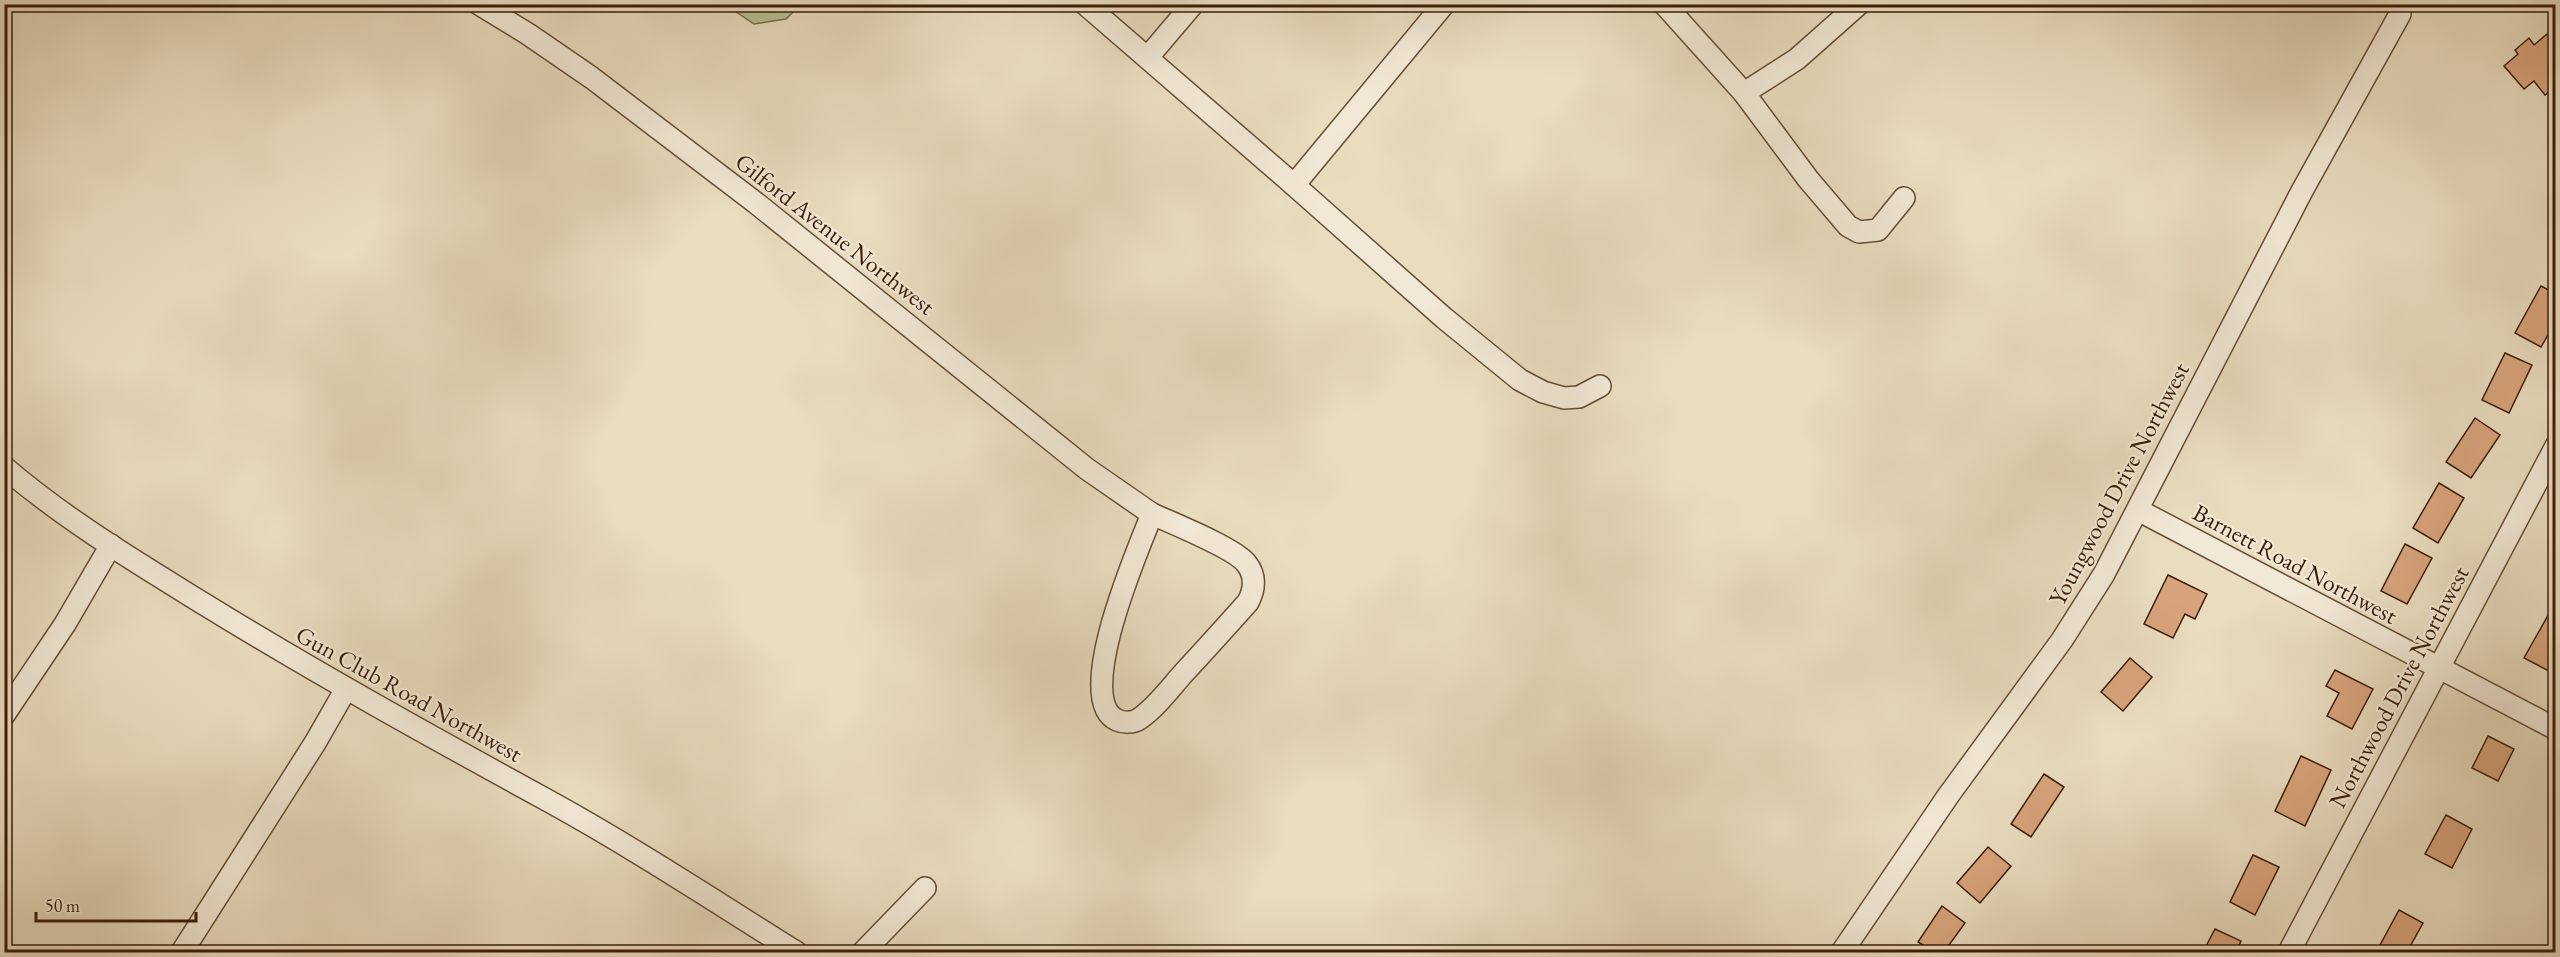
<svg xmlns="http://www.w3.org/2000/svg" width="2560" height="957" viewBox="0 0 2560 957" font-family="'EB Garamond',serif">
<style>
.green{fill:#b4c194;stroke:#786f4e;stroke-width:1.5}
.building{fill:#d7a37c;stroke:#3c1d08;stroke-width:1.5}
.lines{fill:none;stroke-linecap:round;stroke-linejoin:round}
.minor-casing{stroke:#674d36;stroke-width:24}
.minor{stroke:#f1e8d5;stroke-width:21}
.labels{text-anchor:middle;stroke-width:4.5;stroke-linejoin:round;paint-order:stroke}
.street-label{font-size:24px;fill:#3c1d08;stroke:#f1e8d5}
</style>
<rect width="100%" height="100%" fill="#e9dcbf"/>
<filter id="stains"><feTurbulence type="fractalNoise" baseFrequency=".00333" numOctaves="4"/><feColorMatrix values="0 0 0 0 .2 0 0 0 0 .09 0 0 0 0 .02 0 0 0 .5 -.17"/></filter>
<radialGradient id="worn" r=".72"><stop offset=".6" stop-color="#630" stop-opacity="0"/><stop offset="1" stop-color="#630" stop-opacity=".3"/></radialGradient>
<!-- green -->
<path class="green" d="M 726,5 L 800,5 L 786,19 L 754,24 Z"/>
<!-- building -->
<g class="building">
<path d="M 2547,34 L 2556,45 L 2556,67 L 2551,71 L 2556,77 L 2556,87 L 2545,95 L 2534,81 L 2524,89 L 2504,66 L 2518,54 L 2515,50 L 2529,38 L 2534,45 Z"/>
<path d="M 2541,286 L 2556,294 L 2556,321 L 2541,347 L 2515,333 Z"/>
<path d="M 2505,353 L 2532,365 L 2509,413 L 2482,400 Z"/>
<path d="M 2475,418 L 2500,435 L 2471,478 L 2446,462 Z"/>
<path d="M 2439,483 L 2464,498 L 2438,543 L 2413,528 Z"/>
<path d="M 2405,544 L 2432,558 L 2407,604 L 2381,591 Z"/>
<path d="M 2168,575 L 2207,594 L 2195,619 L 2185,614 L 2173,638 L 2144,624 Z"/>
<path d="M 2555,603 L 2556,664 L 2551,672 L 2524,658 Z"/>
<path d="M 2130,658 L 2152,677 L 2123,711 L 2101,692 Z"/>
<path d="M 2335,670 L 2373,689 L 2352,729 L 2327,716 L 2339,693 L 2326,686 Z"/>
<path d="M 2488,736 L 2514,749 L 2498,781 L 2472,768 Z"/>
<path d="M 2301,756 L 2331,770 L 2305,826 L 2275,811 Z"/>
<path d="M 2044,774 L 2064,787 L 2031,837 L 2011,824 Z"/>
<path d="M 2446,815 L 2472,829 L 2452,868 L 2425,854 Z"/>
<path d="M 1988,847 L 2011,866 L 1980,903 L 1957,883 Z"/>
<path d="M 2253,855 L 2279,867 L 2255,915 L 2230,902 Z"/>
<path d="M 1942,906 L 1965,923 L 1944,952 L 1934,952 L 1918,942 Z"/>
<path d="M 2399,910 L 2423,923 L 2407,952 L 2390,952 L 2379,947 Z"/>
<path d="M 2215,929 L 2241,941 L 2236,952 L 2203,952 Z"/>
</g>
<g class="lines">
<!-- minor casing -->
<g class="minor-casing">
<g id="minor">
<path d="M 479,4 L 528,34 L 592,78 L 756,203 L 1087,469 L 1152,514"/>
<path d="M 1085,4 L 1294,185 L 1444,318 L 1520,380 L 1543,392 L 1564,398 L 1579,397 L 1600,386"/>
<path d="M 1664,4 L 1744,93 L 1808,179 L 1848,226 L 1859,232 L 1878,230 L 1904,198"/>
<path d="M 1148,57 L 1193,4"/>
<path d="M 1744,93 L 1797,59 L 1859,4"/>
<path d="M 1294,185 L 1444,4"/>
<path d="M 4,467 C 66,520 136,562 204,604 C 316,673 430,736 545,799 C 631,846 713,900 796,952"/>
<path d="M 2138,510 L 2556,729"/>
<path d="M 1152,514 C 1172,523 1234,548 1246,563 C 1256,575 1255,589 1248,602 C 1226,627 1203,652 1181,676 C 1168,691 1155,708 1139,719 C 1133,723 1124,723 1117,720 C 1072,700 1139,547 1152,514 Z"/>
<path d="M 4,715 L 65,624 L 111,545"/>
<path d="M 182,952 L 315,743 L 346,689"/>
<path d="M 863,952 L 925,888"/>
<path d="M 1842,952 L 1948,796 L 2062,640 L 2104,574 L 2302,191 L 2400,14"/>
<path d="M 2289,952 L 2556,446"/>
</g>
</g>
<!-- minor -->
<use href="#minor" class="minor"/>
</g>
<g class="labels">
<!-- street labels -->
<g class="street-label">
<text transform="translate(835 234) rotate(38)" y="8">Gilford Avenue Northwest</text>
<text transform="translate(2119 484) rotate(-62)" y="8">Youngwood Drive Northwest</text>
<text transform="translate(2295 564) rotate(28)" y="8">Barnett Road Northwest</text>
<text transform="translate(2399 687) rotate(-62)" y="8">Northwood Drive Northwest</text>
<text transform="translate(409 694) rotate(29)" y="8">Gun Club Road Northwest</text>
</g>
</g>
<!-- margin -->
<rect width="2560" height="957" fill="none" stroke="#e9dcbf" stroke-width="24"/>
<rect x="6" y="6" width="2548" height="945" fill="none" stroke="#3c1d08" stroke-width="3"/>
<rect x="12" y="12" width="2536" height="933" fill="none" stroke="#3c1d08" stroke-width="1.5"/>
<!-- scale -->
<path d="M36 912v9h160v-9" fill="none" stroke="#3c1d08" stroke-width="3"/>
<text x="45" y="912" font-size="18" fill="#3c1d08" stroke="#f1e8d5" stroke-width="4.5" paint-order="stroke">50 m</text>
<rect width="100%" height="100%" filter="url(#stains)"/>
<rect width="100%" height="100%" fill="url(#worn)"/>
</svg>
